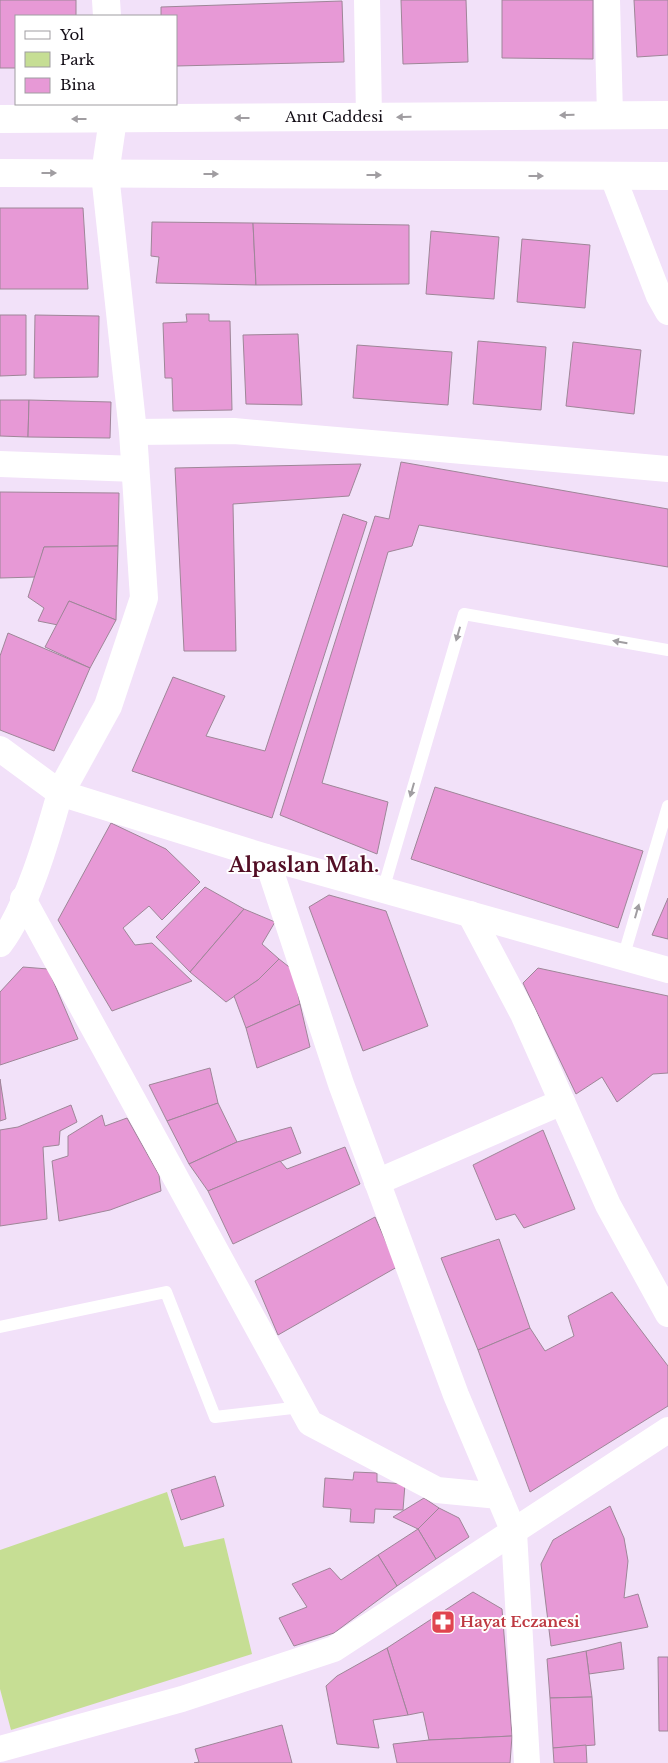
<svg xmlns="http://www.w3.org/2000/svg" width="668" height="1763" viewBox="0 0 668 1763" font-family="'Libre Baskerville',serif">
<style>
.green{fill:#c6de94}
.building{fill:#e799d6;stroke:#9e8698}
.lines{fill:none;stroke-linecap:round;stroke-linejoin:round}
.lane{stroke:#fff;stroke-width:12}
.street{stroke:#fff;stroke-width:26}
.secondary{stroke:#fff;stroke-width:28}
.oneway{fill:#a09da1}
.labels{text-anchor:middle;stroke-width:4;stroke-linejoin:round;paint-order:stroke}
.street-label{font-size:15px;fill:#110b14;stroke:#fff}
.health-label{font-size:15px;font-weight:bold;fill:#be3a42;stroke:#fff;text-anchor:start}
.district-label{font-size:20px;font-weight:bold;fill:#530e25;stroke:#fff}
</style>
<rect width="100%" height="100%" fill="#f2e1f9"/>
<!-- green -->
<path class="green" d="M 167,1492 L 184,1547 L 224,1538 L 252,1654 L 11,1730 L 0,1689 L 0,1550 Z"/>
<!-- building -->
<g class="building">
<path d="M 0,0 L 76,0 L 76,16 L 16,16 L 16,68 L 0,68 Z"/>
<path d="M 401,0 L 466,0 L 468,62 L 403,64 Z"/>
<path d="M 502,0 L 593,0 L 593,59 L 502,58 Z"/>
<path d="M 634,0 L 668,0 L 668,55 L 637,57 Z"/>
<path d="M 342,1 L 344,62 L 176,66 L 176,16 L 161,16 L 161,7 Z"/>
<path d="M 0,208 L 83,208 L 88,289 L 0,289 Z"/>
<path d="M 152,222 L 253,223 L 256,285 L 156,283 L 159,257 L 151,256 Z"/>
<path d="M 253,223 L 409,225 L 409,284 L 256,285 Z"/>
<path d="M 431,231 L 499,237 L 494,299 L 426,294 Z"/>
<path d="M 522,239 L 590,245 L 585,308 L 517,302 Z"/>
<path d="M 186,314 L 209,314 L 209,321 L 230,321 L 232,410 L 173,411 L 172,378 L 165,378 L 163,323 L 187,322 Z"/>
<path d="M 0,315 L 26,315 L 26,375 L 0,376 Z"/>
<path d="M 35,315 L 99,316 L 98,377 L 34,378 Z"/>
<path d="M 298,334 L 302,405 L 246,404 L 243,335 Z"/>
<path d="M 478,341 L 546,347 L 541,410 L 473,404 Z"/>
<path d="M 573,342 L 641,350 L 634,414 L 566,406 Z"/>
<path d="M 357,345 L 452,352 L 448,405 L 353,398 Z"/>
<path d="M 0,400 L 29,400 L 28,437 L 0,436 Z"/>
<path d="M 29,400 L 111,402 L 110,438 L 28,437 Z"/>
<path d="M 401,462 L 668,509 L 668,567 L 419,525 L 412,546 L 388,552 L 322,783 L 388,802 L 377,854 L 280,815 L 375,516 L 389,519 Z"/>
<path d="M 361,464 L 349,496 L 233,504 L 236,651 L 184,651 L 175,468 Z"/>
<path d="M 0,492 L 119,493 L 118,546 L 44,547 L 36,577 L 0,578 Z"/>
<path d="M 343,514 L 367,522 L 272,818 L 132,771 L 173,677 L 225,696 L 206,736 L 265,751 Z"/>
<path d="M 118,546 L 116,620 L 69,601 L 58,625 L 38,621 L 44,608 L 28,597 L 44,547 Z"/>
<path d="M 69,601 L 116,620 L 90,668 L 45,647 Z"/>
<path d="M 8,633 L 90,668 L 54,751 L 0,730 L 0,656 Z"/>
<path d="M 435,787 L 643,851 L 618,928 L 411,859 Z"/>
<path d="M 111,823 L 166,849 L 200,882 L 162,920 L 149,906 L 123,928 L 135,945 L 152,943 L 192,981 L 112,1011 L 58,920 Z"/>
<path d="M 205,887 L 244,909 L 190,972 L 156,937 Z"/>
<path d="M 329,895 L 386,911 L 428,1026 L 363,1051 L 309,907 Z"/>
<path d="M 668,898 L 668,939 L 652,935 Z"/>
<path d="M 244,909 L 275,922 L 262,944 L 279,959 L 258,980 L 226,1002 L 190,972 Z"/>
<path d="M 279,959 L 293,970 L 300,1004 L 246,1028 L 234,996 L 258,980 Z"/>
<path d="M 23,967 L 48,969 L 78,1039 L 0,1065 L 0,992 Z"/>
<path d="M 538,968 L 668,996 L 668,1073 L 653,1074 L 617,1102 L 602,1077 L 576,1094 L 523,983 Z"/>
<path d="M 300,1004 L 310,1047 L 257,1068 L 246,1028 Z"/>
<path d="M 210,1068 L 218,1103 L 167,1121 L 149,1085 Z"/>
<path d="M 0,1079 L 6,1119 L 0,1121 Z"/>
<path d="M 218,1103 L 237,1142 L 189,1164 L 167,1121 Z"/>
<path d="M 71,1105 L 77,1122 L 60,1131 L 59,1145 L 43,1147 L 47,1219 L 0,1226 L 0,1130 L 18,1127 Z"/>
<path d="M 102,1115 L 105,1126 L 127,1118 L 159,1175 L 161,1191 L 110,1210 L 59,1221 L 52,1161 L 68,1156 L 68,1136 Z"/>
<path d="M 291,1127 L 301,1153 L 208,1191 L 189,1164 L 237,1142 Z"/>
<path d="M 543,1130 L 575,1209 L 524,1228 L 515,1214 L 496,1220 L 473,1165 Z"/>
<path d="M 345,1147 L 360,1184 L 233,1244 L 208,1191 L 280,1161 L 287,1169 Z"/>
<path d="M 375,1217 L 397,1267 L 278,1335 L 255,1281 Z"/>
<path d="M 499,1239 L 530,1328 L 478,1350 L 441,1258 Z"/>
<path d="M 612,1292 L 668,1366 L 668,1406 L 530,1492 L 478,1350 L 530,1328 L 545,1351 L 574,1336 L 568,1316 Z"/>
<path d="M 354,1472 L 377,1473 L 377,1482 L 405,1484 L 403,1510 L 375,1509 L 374,1523 L 350,1522 L 351,1509 L 323,1507 L 325,1478 L 353,1480 Z"/>
<path d="M 215,1476 L 224,1506 L 181,1520 L 171,1490 Z"/>
<path d="M 424,1498 L 439,1508 L 418,1529 L 393,1517 Z"/>
<path d="M 610,1506 L 624,1538 L 628,1561 L 624,1598 L 638,1594 L 648,1627 L 551,1646 L 541,1564 L 553,1540 Z"/>
<path d="M 439,1508 L 459,1518 L 469,1537 L 436,1559 L 418,1529 Z"/>
<path d="M 418,1529 L 436,1559 L 397,1586 L 378,1555 Z"/>
<path d="M 378,1555 L 397,1586 L 334,1633 L 294,1646 L 279,1618 L 307,1607 L 292,1584 L 330,1568 L 341,1580 Z"/>
<path d="M 473,1592 L 502,1609 L 512,1736 L 429,1740 L 423,1712 L 408,1715 L 387,1648 Z"/>
<path d="M 621,1642 L 624,1669 L 589,1674 L 586,1651 Z"/>
<path d="M 387,1648 L 408,1715 L 373,1720 L 379,1748 L 337,1744 L 326,1686 L 337,1676 Z"/>
<path d="M 586,1651 L 592,1697 L 550,1698 L 547,1659 Z"/>
<path d="M 658,1657 L 668,1657 L 668,1731 L 659,1731 Z"/>
<path d="M 592,1697 L 595,1745 L 553,1748 L 550,1698 Z"/>
<path d="M 282,1725 L 292,1763 L 194,1763 L 199,1762 L 195,1749 Z"/>
<path d="M 512,1736 L 510,1763 L 397,1763 L 393,1744 L 429,1740 Z"/>
<path d="M 586,1745 L 587,1763 L 554,1763 L 553,1748 Z"/>
</g>
<g class="lines">
<!-- lane -->
<g class="lane">
<path d="M 383,890 L 464,614 L 668,650"/>
<path d="M 623,958 L 668,806"/>
<path d="M 0,1327 L 166,1292 L 215,1417 L 301,1407"/>
</g>
<!-- street -->
<g class="street">
<path d="M 367,0 L 369,117"/>
<path d="M 607,0 L 610,115"/>
<path d="M 613,177 L 659,296 L 668,312"/>
<path d="M 133,432 L 234,431 L 668,469"/>
<path d="M 0,464 L 136,469"/>
<path d="M 0,749 L 60,793 L 266,857 L 668,970"/>
<path d="M 266,857 L 341,1084 L 456,1395 L 514,1532 L 527,1763"/>
<path d="M 23,899 L 310,1423 L 437,1490 L 499,1496"/>
<path d="M 470,914 L 523,1014 L 608,1205 L 668,1314"/>
<path d="M 0,944 C 27,909 48,836 60,793"/>
<path d="M 377,1182 L 562,1102"/>
<path d="M 0,1749 L 182,1699 L 334,1649 L 668,1430"/>
</g>
<!-- secondary -->
<g class="secondary">
<path d="M 106,0 L 107,16"/>
<path d="M 0,119 L 668,115"/>
<path d="M 0,173 L 668,176"/>
<path d="M 60,793 L 108,706 L 144,598 L 133,432 L 105,174 L 113,119 L 112,104"/>
</g>
</g>
<!-- one-way arrows -->
<defs><path id="oneway-solid" d="M-6-.8H1V-3.2L6.5 0L1 3.2V.8H-6Z" transform="scale(1.25)"/></defs>
<g class="oneway">
<use href="#oneway-solid" transform="translate(567 115) rotate(179)"/>
<use href="#oneway-solid" transform="translate(404 117) rotate(179)"/>
<use href="#oneway-solid" transform="translate(242 118) rotate(180)"/>
<use href="#oneway-solid" transform="translate(79 119) rotate(-180)"/>
<use href="#oneway-solid" transform="translate(49 173)"/>
<use href="#oneway-solid" transform="translate(211 174)"/>
<use href="#oneway-solid" transform="translate(374 175)"/>
<use href="#oneway-solid" transform="translate(536 176)"/>
<use href="#oneway-solid" transform="translate(458 634) rotate(106)"/>
<use href="#oneway-solid" transform="translate(620 642) rotate(-170)"/>
<use href="#oneway-solid" transform="translate(412 790) rotate(106)"/>
<use href="#oneway-solid" transform="translate(637 911) rotate(-74)"/>
</g>
<!-- icons -->
<defs>
<g id="pharmacy-square" transform="scale(1.25)"><rect x="-9" y="-9" width="18" height="18" rx="4" fill="#e0444e" stroke="#fff"/><path d="M-2-6h4v4h4v4h-4v4h-4v-4h-4v-4h4Z" fill="#fff"/></g>
</defs>
<g fill-rule="evenodd">
<use href="#pharmacy-square" x="443" y="1622"/>
</g>
<g class="labels">
<!-- street labels -->
<g class="street-label">
<text x="334" y="122">Anıt Caddesi</text>
</g>
<!-- health labels -->
<g class="health-label">
<text x="460" y="1627">Hayat Eczanesi</text>
</g>
<!-- district labels -->
<g class="district-label">
<text x="304" y="872">Alpaslan Mah.</text>
</g>
</g>
<!-- legend -->
<rect x="15" y="15" width="162" height="90" fill="#ffffff" stroke="#a09da1"/>
<rect x="25" y="31" width="25" height="8" fill="#ffffff" stroke="#a09da1"/>
<text x="60" y="40" font-size="15" fill="#110b14">Yol</text>
<rect x="25" y="52" width="25" height="15" fill="#c6de94" stroke="#a09da1"/>
<text x="60" y="65" font-size="15" fill="#110b14">Park</text>
<rect x="25" y="78" width="25" height="15" fill="#e799d6" stroke="#a09da1"/>
<text x="60" y="90" font-size="15" fill="#110b14">Bina</text>
</svg>
